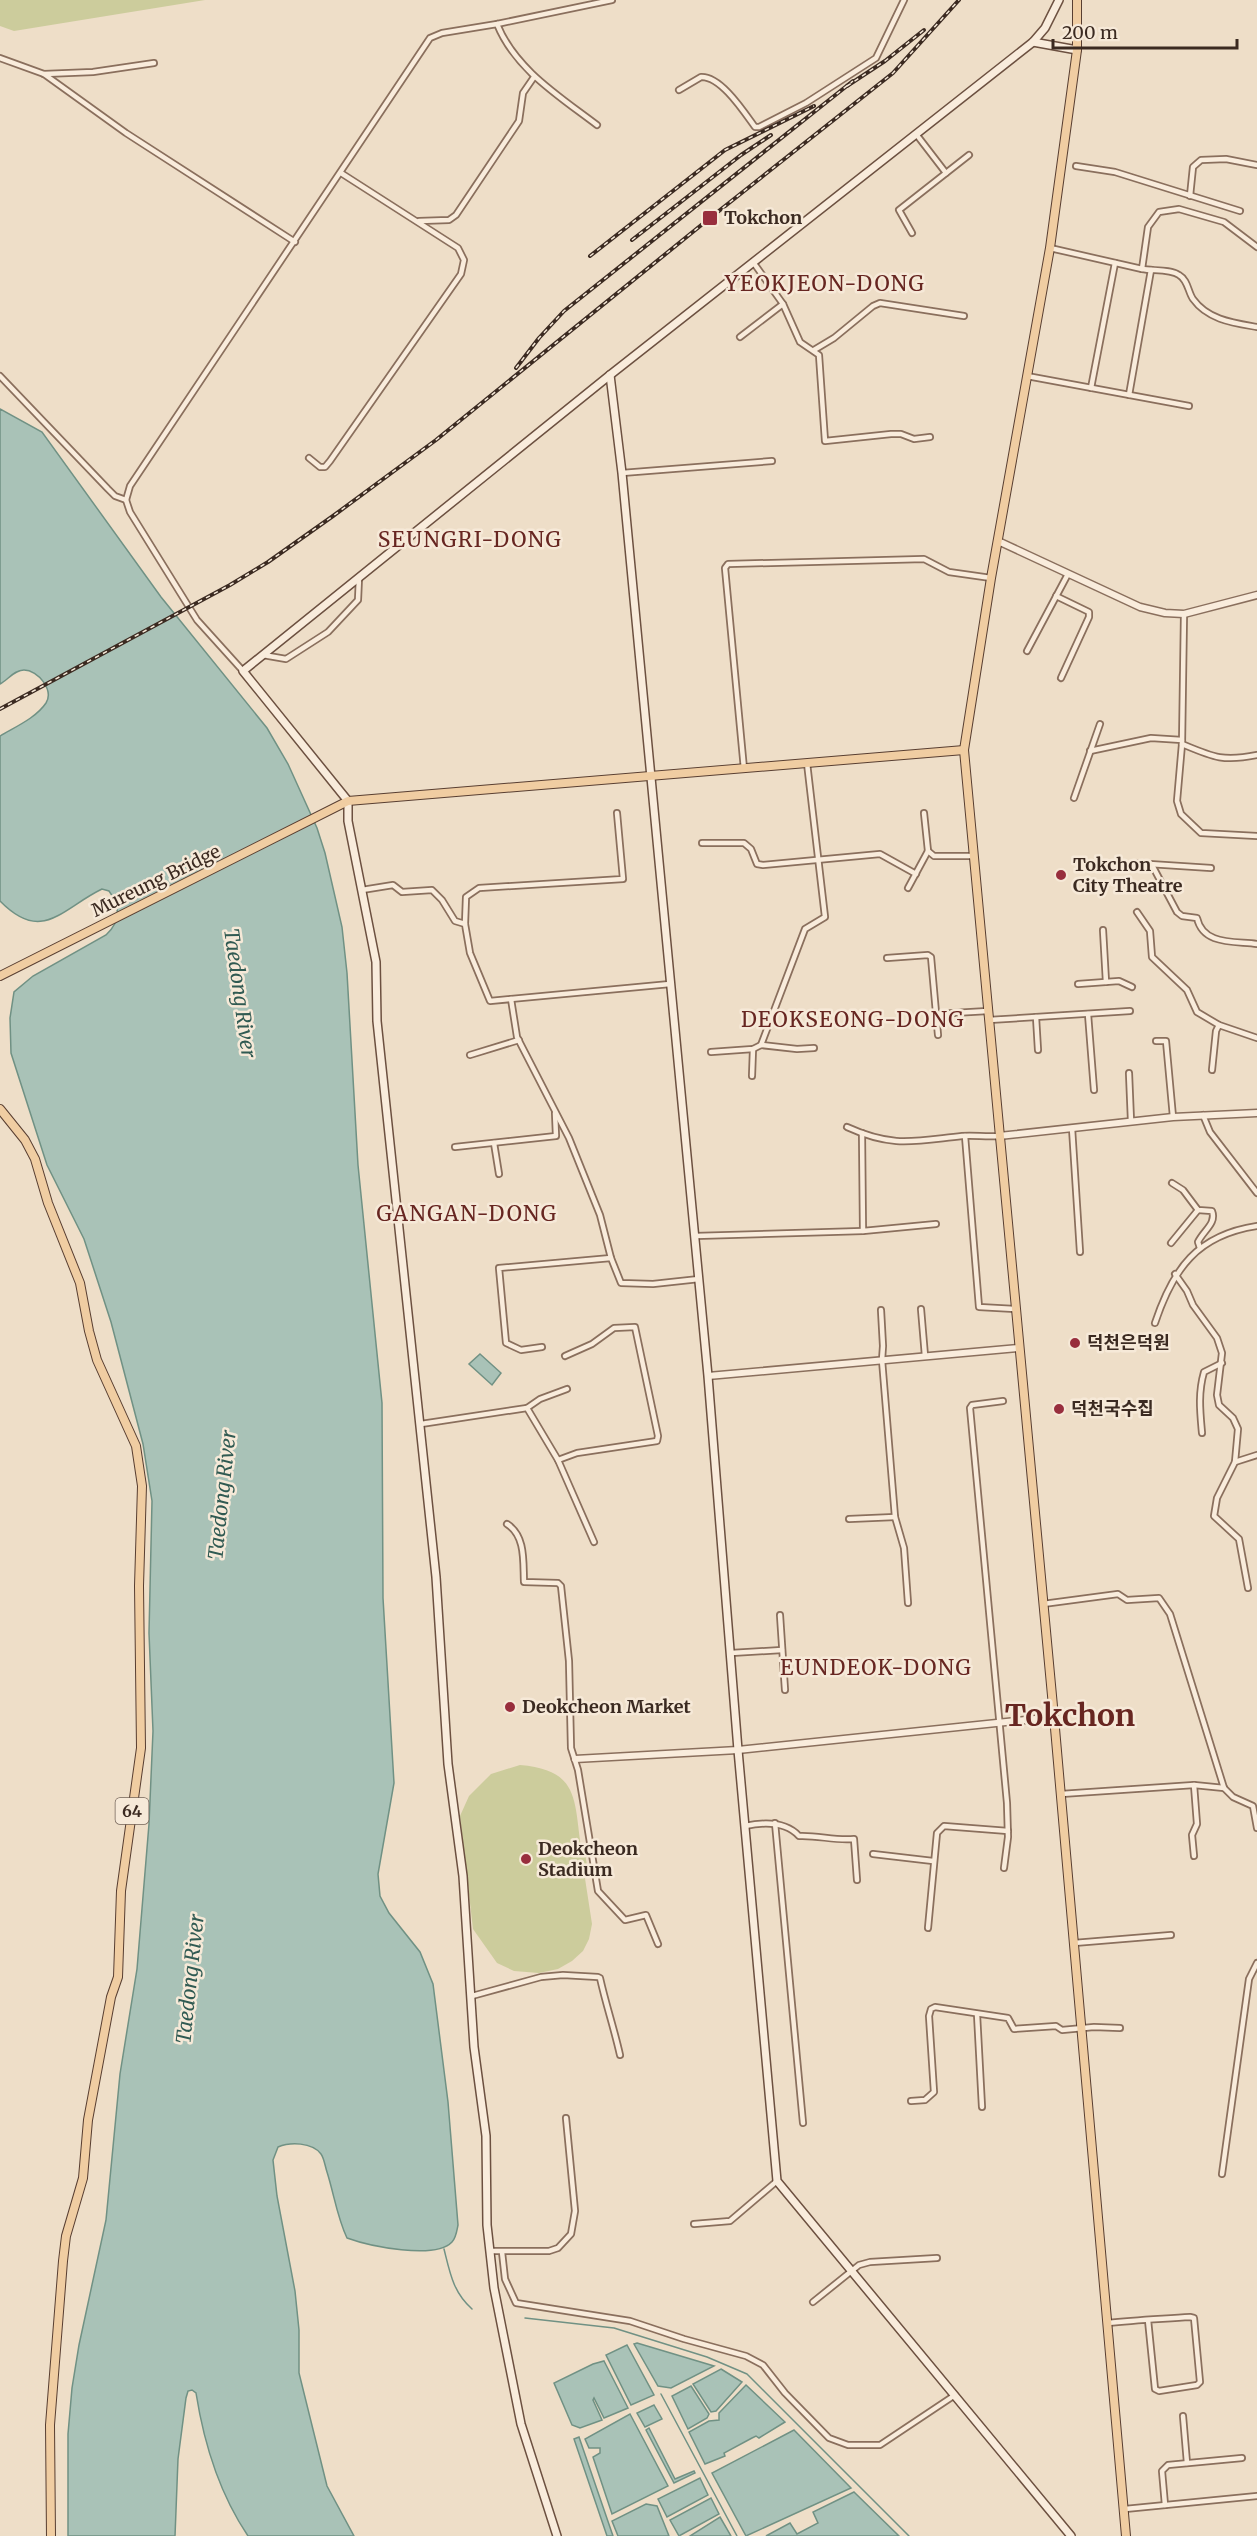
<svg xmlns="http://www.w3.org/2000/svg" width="1257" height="2536" viewBox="0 0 1257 2536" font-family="Merriweather,'Noto Sans KR',serif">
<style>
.green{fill:#cccc9c}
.water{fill:#a9c2b7;stroke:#709184;stroke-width:1.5}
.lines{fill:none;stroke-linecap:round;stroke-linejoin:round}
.stream{stroke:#709184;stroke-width:1.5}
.minor-casing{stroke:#8a6f5d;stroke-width:8}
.tertiary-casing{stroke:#8a6f5d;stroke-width:9}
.secondary-casing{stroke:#6c5040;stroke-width:10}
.primary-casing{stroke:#583e31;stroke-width:10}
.minor{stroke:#f9ecdc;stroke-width:4.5}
.tertiary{stroke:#f9ecdc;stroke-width:6}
.secondary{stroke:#f9ecdc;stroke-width:7}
.primary{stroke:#f0cda2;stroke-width:8}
.rail-casing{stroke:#3b2a21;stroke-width:4}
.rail{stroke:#f6e9d8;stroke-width:1.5;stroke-dasharray:4.5;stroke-linecap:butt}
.poi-dot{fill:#982e3d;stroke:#f6e9d8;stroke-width:2}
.labels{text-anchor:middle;stroke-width:5;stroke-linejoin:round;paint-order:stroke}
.shield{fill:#f6e9d8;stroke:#736358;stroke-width:1.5}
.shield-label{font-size:16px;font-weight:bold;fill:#3b2a21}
.poi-label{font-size:18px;font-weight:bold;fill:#3b2a21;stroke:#f6e9d8;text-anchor:start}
.street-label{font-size:18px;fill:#3b2a21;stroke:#f6e9d8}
.water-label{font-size:20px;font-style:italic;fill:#305a52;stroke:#f6e9d8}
.quarter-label{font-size:21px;letter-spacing:1.5px;fill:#672621;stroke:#f6e9d8}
.town-label{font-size:30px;font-weight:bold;fill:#672621;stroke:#f6e9d8}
</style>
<rect width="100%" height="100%" fill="#eedec8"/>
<!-- green -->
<g class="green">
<path d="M 0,0 L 205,0 L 14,31 L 0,26 Z"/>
<path d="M 520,1765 C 579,1770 574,1799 581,1847 L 584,1847 L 588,1871 L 584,1872 L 592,1924 L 589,1939 L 583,1951 L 572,1961 L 558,1969 L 539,1973 L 514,1971 L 497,1963 L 473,1929 L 460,1816 L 469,1796 L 491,1774 Z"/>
</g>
<!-- water -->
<g class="water">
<path d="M 0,409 L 42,432 L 161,597 L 267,728 L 288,764 L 317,828 L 325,853 L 342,927 L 347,973 L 358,1165 L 382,1403 L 383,1598 L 394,1783 L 378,1874 L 380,1896 L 389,1913 L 420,1952 L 433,1984 L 448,2102 L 458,2225 C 457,2230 456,2238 452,2242 C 435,2260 369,2246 347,2238 C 337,2217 334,2194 327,2172 C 325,2166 324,2158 321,2154 C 312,2142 290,2142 278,2147 L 273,2160 L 277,2196 L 295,2291 L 299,2330 L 299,2373 L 327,2486 L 354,2536 L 248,2536 C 219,2493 204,2444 196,2393 L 192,2390 L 188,2391 L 186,2398 L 178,2459 L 175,2536 L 68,2536 L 68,2434 L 72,2388 L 79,2345 L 106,2220 L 120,2074 L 137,1969 L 149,1824 L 153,1731 L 149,1633 L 152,1501 L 143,1444 L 111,1322 L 84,1239 L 47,1165 L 11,1053 L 10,1018 L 14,992 L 33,976 L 106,935 C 120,922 121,907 109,891 L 102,889 C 61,909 42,944 0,901 L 0,736 C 15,727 36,718 46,703 C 54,690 38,670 24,670 C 14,670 8,680 0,684 Z"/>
<path d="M 480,1354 L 501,1373 L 492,1385 L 469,1364 Z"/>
<path d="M 637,2343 L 714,2366 L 671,2388 L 658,2386 L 634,2344 Z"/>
<path d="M 627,2345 L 654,2395 L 631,2405 L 606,2355 Z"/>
<path d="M 604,2361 L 628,2408 L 604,2418 L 594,2398 L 593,2400 L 602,2420 L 580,2428 L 572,2425 L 554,2383 L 593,2364 Z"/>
<path d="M 721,2369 L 742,2382 L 716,2411 L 711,2412 L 693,2384 Z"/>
<path d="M 746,2385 L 785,2422 L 759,2438 L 756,2436 L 752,2438 L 724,2453 L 725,2456 L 705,2464 L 689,2432 L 709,2421 L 719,2420 L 719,2413 Z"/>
<path d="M 691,2386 L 709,2414 L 707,2418 L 688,2429 L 672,2396 Z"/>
<path d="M 654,2405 L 662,2419 L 645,2427 L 637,2413 Z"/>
<path d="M 630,2414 L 668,2486 L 612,2514 L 593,2457 L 600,2453 L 600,2448 L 589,2448 L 585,2439 Z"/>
<path d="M 649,2428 L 675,2479 L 694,2471 L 695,2473 L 674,2483 L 646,2430 Z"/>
<path d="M 794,2430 L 851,2488 L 746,2536 L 712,2473 Z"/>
<path d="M 579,2437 L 613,2536 L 607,2536 L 574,2439 Z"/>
<path d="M 700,2478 L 708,2495 L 667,2517 L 658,2499 Z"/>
<path d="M 854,2492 L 899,2536 L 766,2536 L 790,2523 L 797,2534 L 818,2523 L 813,2512 Z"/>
<path d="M 711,2498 L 719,2514 L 679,2536 L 670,2520 Z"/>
<path d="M 646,2504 L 657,2506 L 669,2536 L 618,2536 L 612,2521 Z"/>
<path d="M 720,2517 L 731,2536 L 690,2536 Z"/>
</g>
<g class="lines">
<!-- stream -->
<g class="stream">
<path d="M 444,2249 C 450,2273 453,2292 472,2309"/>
<path d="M 525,2318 L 614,2328 L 707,2357 L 747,2374 L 909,2536"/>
<path d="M 661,2394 L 737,2536"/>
</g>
<!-- minor casing -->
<g class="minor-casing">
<g id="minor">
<path d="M 497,24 C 515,69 559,96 597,125"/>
<path d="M 0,58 L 44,74 L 126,133 L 295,242"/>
<path d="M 44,74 L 93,72 L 154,63"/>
<path d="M 679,90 L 701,77 C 721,76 744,112 755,127 L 759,127 L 806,103 L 876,58 L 904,0"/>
<path d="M 916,134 L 946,173"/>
<path d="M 1076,166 L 1115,172 L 1240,211"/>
<path d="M 1190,196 L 1193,167 L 1201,160 L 1226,159 L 1257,165"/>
<path d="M 419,221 L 449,220 L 456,215 L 519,121 L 523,93 L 534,77"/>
<path d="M 912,233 L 899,210 L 969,155"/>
<path d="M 1050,248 L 1142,269 L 1148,227 L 1159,212 L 1179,209 L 1224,222 L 1257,247"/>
<path d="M 753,262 L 783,304 L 800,342 L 819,355 L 825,441 L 891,434 L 901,434 L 914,439 L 930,437"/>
<path d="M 1142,269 C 1153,271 1170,269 1179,275 C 1188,280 1188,292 1193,299 C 1208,320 1234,323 1257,327"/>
<path d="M 740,337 L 783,304"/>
<path d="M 814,350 L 834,338 L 873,306 L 880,303 L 964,316"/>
<path d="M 0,376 L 108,489 L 115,496 L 126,500"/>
<path d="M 1027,376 L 1189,406"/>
<path d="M 1091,388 L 1115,263"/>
<path d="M 1129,395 L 1151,270"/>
<path d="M 309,458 L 320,467 L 325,467 L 330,461 L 461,274 L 464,260 L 458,248 L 341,173"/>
<path d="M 622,473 L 772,461"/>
<path d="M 1056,596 L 1089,612 L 1089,617 L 1061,678"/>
<path d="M 1184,614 L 1182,744 L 1177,801 L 1181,814 L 1201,833 L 1257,836"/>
<path d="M 1027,651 L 1068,574"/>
<path d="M 263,655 L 286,659 L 328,632 L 358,600 L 359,578"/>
<path d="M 243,671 L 197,620 L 130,512 L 126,500 L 130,486 L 430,38 L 442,33 L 497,24 L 612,0"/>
<path d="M 1182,744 C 1213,757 1223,762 1257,755"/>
<path d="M 1090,751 L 1151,738 L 1182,740"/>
<path d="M 744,769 L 725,568 L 728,564 L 924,559 L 949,572 L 991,578"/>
<path d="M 1074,798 L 1100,724"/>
<path d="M 924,813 L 928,851 L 934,856 L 973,856"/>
<path d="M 702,843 L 744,843 L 751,849 L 757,864 L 763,865 L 880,854 L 916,874"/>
<path d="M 1134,863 L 1211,868"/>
<path d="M 1152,865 L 1177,912 L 1182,916 L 1197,918 C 1203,945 1233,941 1257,944"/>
<path d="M 908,888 L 928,851"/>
<path d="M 362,890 L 393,885 L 402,892 L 432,890 L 442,900 L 455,921 L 465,924 L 470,953 L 490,1001 L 670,984"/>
<path d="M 1137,912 L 1150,931 L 1152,957 L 1187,990 L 1197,1012 L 1219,1025 L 1257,1038"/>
<path d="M 465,924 L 466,897 L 479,888 L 623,879 L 617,813"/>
<path d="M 1103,930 L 1106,982"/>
<path d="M 887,958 L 928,955 L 931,957 L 938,1035"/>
<path d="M 1078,984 L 1119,981 L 1132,987"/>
<path d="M 511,999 L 517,1037 L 569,1138 L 600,1215 L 611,1258 L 621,1283 L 653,1284 L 699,1279"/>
<path d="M 936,1014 L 988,1011"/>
<path d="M 1088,1014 L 1094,1090"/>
<path d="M 1036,1017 L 1038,1050"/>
<path d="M 989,1020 L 1130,1011"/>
<path d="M 1156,1041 L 1166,1041 L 1173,1117"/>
<path d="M 761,1045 L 797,1049 L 814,1048"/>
<path d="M 711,1052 L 753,1049 L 761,1045 L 805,929 L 825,917 L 807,763"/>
<path d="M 470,1055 L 519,1040"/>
<path d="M 1212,1070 L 1216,1031 L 1219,1025"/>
<path d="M 1129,1073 L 1131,1121"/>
<path d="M 752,1076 L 753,1049"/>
<path d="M 1203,1115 L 1210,1132 L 1257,1193"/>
<path d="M 847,1127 C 893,1148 914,1141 962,1136 C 974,1135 986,1137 999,1136"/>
<path d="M 1072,1128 L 1080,1252"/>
<path d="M 862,1133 L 863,1231 L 936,1224"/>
<path d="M 965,1136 L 979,1307 L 1015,1309"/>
<path d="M 494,1143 L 499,1174"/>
<path d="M 455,1147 L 556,1136 L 555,1113"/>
<path d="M 1172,1183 L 1183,1190 L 1198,1210 L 1212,1211 C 1217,1223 1203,1231 1198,1242 L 1200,1248"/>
<path d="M 695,1236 L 863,1231"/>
<path d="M 1171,1243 L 1198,1210"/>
<path d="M 1175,1274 L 1187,1291 L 1193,1305 L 1217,1338 L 1222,1353 L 1217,1395 L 1219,1405 L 1233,1418 L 1238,1429 L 1235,1462"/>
<path d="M 921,1309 L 925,1356"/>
<path d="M 881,1310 L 883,1346 L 882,1360 L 895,1517 L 904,1548 L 908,1603"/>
<path d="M 1155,1323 C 1173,1269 1197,1235 1257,1226"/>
<path d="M 542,1347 L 521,1350 L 506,1343 L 499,1268 L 611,1258"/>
<path d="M 1003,1401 L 972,1405 L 970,1408 L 1007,1803 L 1008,1837 L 1004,1868"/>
<path d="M 527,1408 L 540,1399 L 567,1389"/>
<path d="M 421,1424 L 527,1408 L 558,1460 L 594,1542"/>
<path d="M 1202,1433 C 1200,1411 1198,1393 1204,1372 L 1222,1363"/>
<path d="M 558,1460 L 577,1453 L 657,1441 L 658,1436 L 635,1327 L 614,1328 L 592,1344 L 565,1356"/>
<path d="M 849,1519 L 895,1517"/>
<path d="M 507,1524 C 526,1536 523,1562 524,1582 L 558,1583 L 561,1586 L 569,1661 L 571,1748 L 578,1770 L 598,1891 L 625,1920 L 646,1915 L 658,1944"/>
<path d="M 1248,1588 L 1239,1539 L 1214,1516 L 1217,1498 L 1235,1462 L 1257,1455"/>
<path d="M 1043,1604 L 1118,1594 L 1127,1600 L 1159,1598 L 1170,1614 L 1224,1788 L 1233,1797 L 1253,1806 L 1257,1828"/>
<path d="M 780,1615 L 785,1690"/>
<path d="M 731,1653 L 782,1650"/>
<path d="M 1194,1785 L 1197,1824 L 1192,1835 L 1194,1856"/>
<path d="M 1061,1794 L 1194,1785 L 1224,1788"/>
<path d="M 775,1823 L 803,2123"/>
<path d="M 745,1826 C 764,1822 785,1821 799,1836 C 818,1835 835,1841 854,1839 L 857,1880"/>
<path d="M 873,1854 L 933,1861"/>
<path d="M 928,1928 L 937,1833 L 944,1826 L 1008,1831"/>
<path d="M 1074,1943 L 1171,1935"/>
<path d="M 472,1996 L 541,1977 L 563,1975 L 598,1977 L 600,1978 C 606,2005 614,2028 620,2055"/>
<path d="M 977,2014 L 982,2107"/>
<path d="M 911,2101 L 925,2100 L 934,2092 L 929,2016 L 931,2009 L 935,2007 L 1008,2018 L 1014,2029 L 1056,2026 L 1062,2030 L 1094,2027 L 1120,2028"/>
<path d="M 1222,2174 L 1249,1979 L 1257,1963"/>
<path d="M 694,2224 L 730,2221 L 777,2181"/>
<path d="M 491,2251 L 549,2251 L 558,2248 L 571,2234 L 575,2211 L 566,2118"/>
<path d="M 502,2252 L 505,2279 L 516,2303 L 630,2321 L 684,2339 L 746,2356 L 763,2365 L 785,2393 L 829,2438 L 848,2445 L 880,2445 L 955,2395"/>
<path d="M 813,2302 L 859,2265 L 870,2262 L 937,2258"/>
<path d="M 1108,2323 C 1136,2320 1163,2319 1190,2317 L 1194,2318 L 1200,2382 L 1197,2385 L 1159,2391 L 1155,2389 L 1148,2320"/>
<path d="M 1183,2416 L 1187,2463"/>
<path d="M 1165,2505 L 1162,2471 L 1168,2465 L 1242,2458"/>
<path d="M 1125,2509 L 1257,2496"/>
</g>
</g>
<!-- tertiary casing -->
<g class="tertiary-casing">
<g id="tertiary">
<path d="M 998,541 L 1140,607 L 1165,613 L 1184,614 L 1257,595"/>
<path d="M 999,1136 L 1173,1117 L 1257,1113"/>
<path d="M 708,1376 L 1019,1348"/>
<path d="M 575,1759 L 738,1750 L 1054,1717"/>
</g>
</g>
<!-- secondary casing -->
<g class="secondary-casing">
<g id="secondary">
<path d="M 1033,42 L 1077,50"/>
<path d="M 610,375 L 622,473 L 708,1376 L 738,1750 L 777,2181 L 1071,2536"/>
<path d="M 557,2536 L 521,2424 L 494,2288 L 487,2225 L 486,2136 L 474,2047 L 463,1876 L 448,1764 L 436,1577 L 377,1021 L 376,962 L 348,821 L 348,801 L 243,671 L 610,375 L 1033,42 L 1045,28 L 1059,0"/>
</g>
</g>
<!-- primary casing -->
<g class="primary-casing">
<g id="primary">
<path d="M 1077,0 L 1077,50 L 1050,248 L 991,578 L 964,750 L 1054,1717 L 1126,2536"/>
<path d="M 0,976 L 348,801 L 964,750"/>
<path d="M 0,1109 L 25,1140 L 35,1159 L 48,1203 L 80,1283 L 89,1331 L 97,1360 L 136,1446 L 142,1486 L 139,1586 L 141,1748 L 121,1891 L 118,1977 L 111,1997 L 88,2120 L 83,2178 L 66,2236 L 63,2261 L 50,2425 L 51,2536"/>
</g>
</g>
<!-- minor -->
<use href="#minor" class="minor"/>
<!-- tertiary -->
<use href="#tertiary" class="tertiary"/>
<!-- secondary -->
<use href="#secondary" class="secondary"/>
<!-- primary -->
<use href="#primary" class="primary"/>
<!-- rail casing -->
<g class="rail-casing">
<g id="rail">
<path d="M 847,86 L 885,61 L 924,30"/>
<path d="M 632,240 L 741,155 L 771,135"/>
<path d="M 590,256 L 725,150 L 814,106"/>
<path d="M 516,368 L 539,338 L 564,311 L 853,81"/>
<path d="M 0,709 L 230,585 L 268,562 L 333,516 L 436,440 L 710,218 L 893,73 L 959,0"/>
</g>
</g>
<!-- rail -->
<use href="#rail" class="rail"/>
</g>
<!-- markers -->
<g class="poi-dot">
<rect x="702" y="210" width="16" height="16" rx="3"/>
<circle cx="1061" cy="875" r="6"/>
<circle cx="1075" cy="1343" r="6"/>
<circle cx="1059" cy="1409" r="6"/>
<circle cx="510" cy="1707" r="6"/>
<circle cx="526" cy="1859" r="6"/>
</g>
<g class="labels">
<!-- shield labels -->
<rect class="shield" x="115.5" y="1798" width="33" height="26" rx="4.5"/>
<g class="shield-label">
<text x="132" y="1817">64</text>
</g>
<!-- poi labels -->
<g class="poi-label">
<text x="724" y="224">Tokchon</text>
<text x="1073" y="871">Tokchon<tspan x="1073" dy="21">City Theatre</tspan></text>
<text x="1087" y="1349">덕천은덕원</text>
<text x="1071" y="1415">덕천국수집</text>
<text x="522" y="1713">Deokcheon Market</text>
<text x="538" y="1855">Deokcheon<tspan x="538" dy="21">Stadium</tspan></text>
</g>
<!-- street labels -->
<g class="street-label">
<text transform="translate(156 881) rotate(-26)" y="6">Mureung Bridge</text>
</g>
<!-- water labels -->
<g class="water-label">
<text transform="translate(240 993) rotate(82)" y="7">Taedong River</text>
<text transform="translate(222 1495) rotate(-84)" y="7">Taedong River</text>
<text transform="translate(190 1979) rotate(-84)" y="7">Taedong River</text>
</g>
<!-- quarter labels -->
<g class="quarter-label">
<text x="825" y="291">YEOKJEON-DONG</text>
<text x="470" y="547">SEUNGRI-DONG</text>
<text x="853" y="1027">DEOKSEONG-DONG</text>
<text x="467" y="1221">GANGAN-DONG</text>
<text x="876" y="1675">EUNDEOK-DONG</text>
</g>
<!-- town labels -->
<g class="town-label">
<text x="1070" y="1726">Tokchon</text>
</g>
</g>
<!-- scale -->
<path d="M1053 39v9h184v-9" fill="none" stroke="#3b2a21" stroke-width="3"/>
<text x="1062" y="39" font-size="18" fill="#3b2a21" stroke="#f6e9d8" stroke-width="4.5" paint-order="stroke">200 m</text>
</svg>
